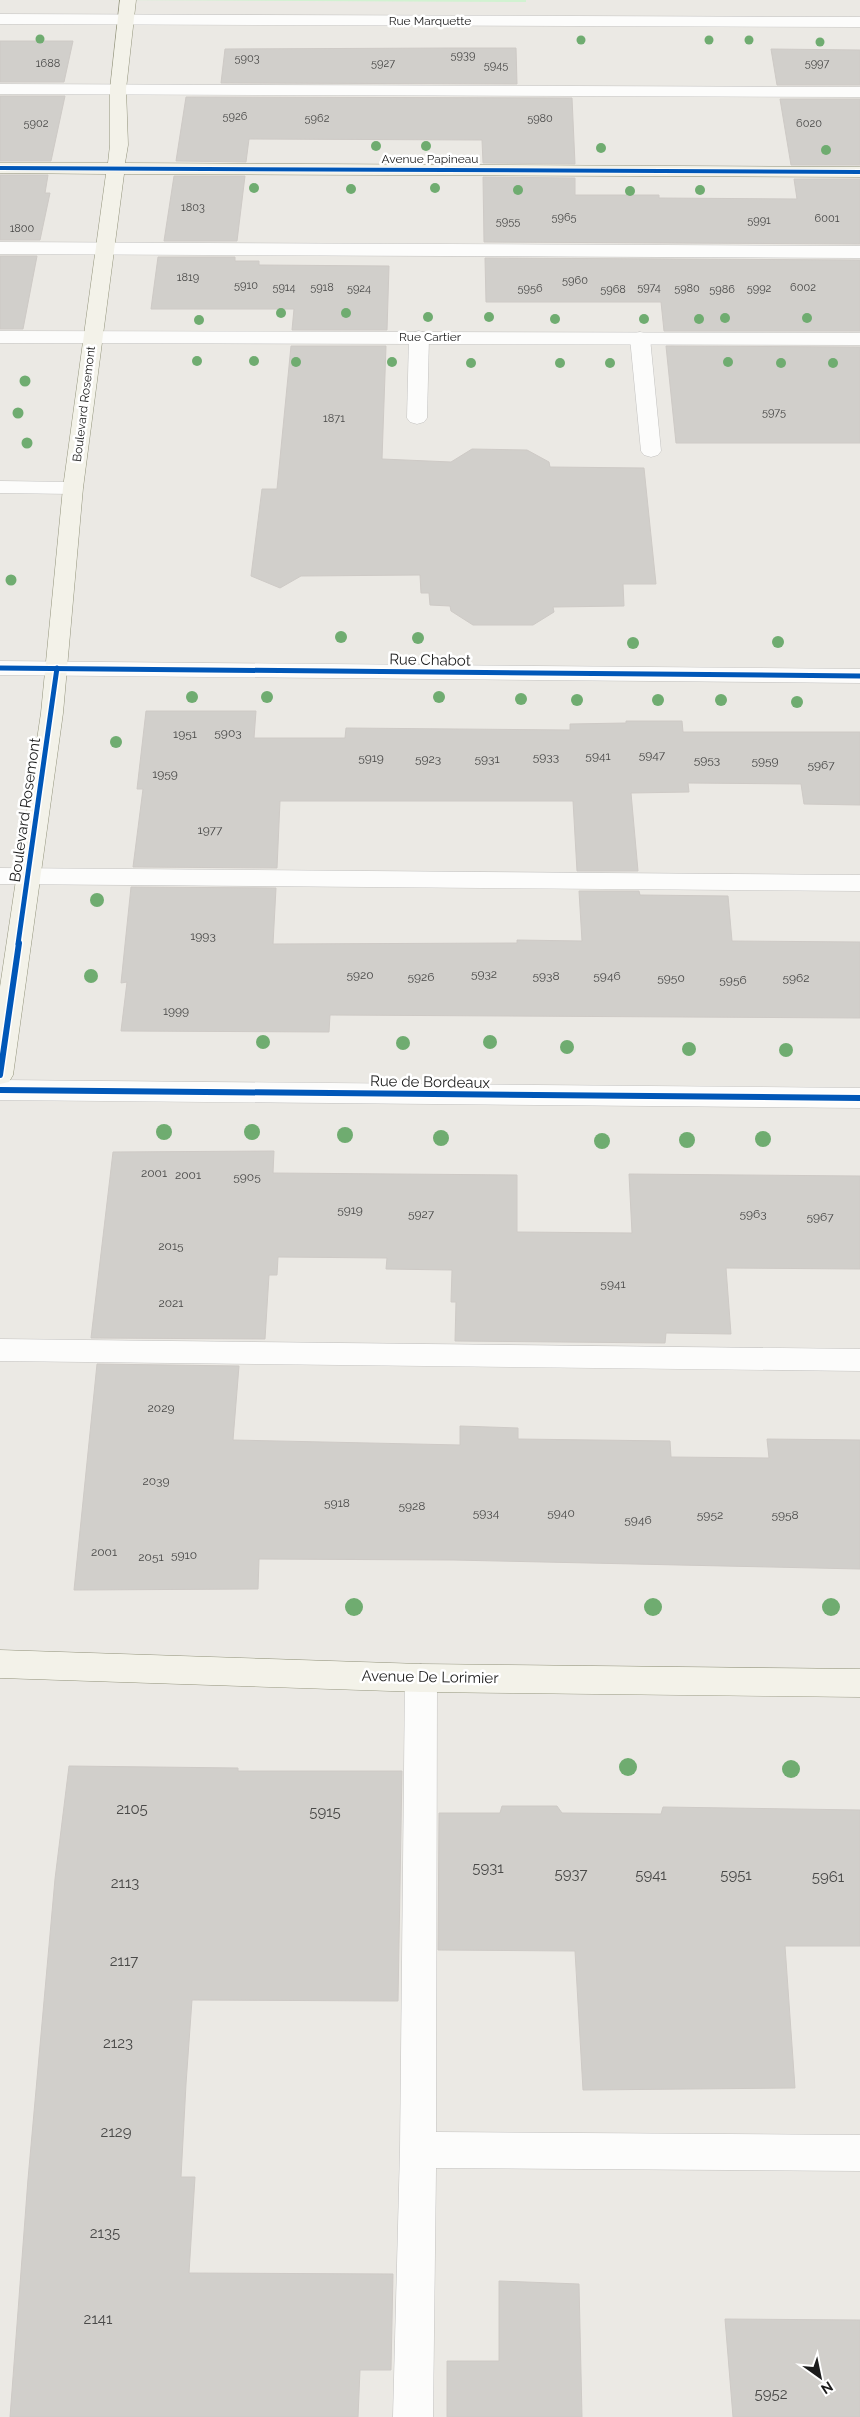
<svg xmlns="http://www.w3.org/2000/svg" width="860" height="2417" viewBox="0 0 860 2417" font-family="Raleway,sans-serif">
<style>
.park{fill:#d1f2d1}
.building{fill:#d1cfcb;stroke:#cecac6}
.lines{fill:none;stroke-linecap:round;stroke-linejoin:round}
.lane-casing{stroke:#c3c2c0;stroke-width:1}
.street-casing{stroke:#c3c2c0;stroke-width:1}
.secondary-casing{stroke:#93947c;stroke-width:1}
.lane{fill:#fcfcfb;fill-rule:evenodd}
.street{fill:#fcfcfb;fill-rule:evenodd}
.secondary{fill:#f3f2e9;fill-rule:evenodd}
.cycleway-far2-casing{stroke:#fff;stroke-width:5.5}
.cycleway-far1-casing{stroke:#fff;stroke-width:8}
.cycleway-casing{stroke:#fff;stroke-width:9}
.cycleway-far2{stroke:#0057b8;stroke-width:4}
.cycleway-far1{stroke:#0057b8;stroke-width:5}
.cycleway{stroke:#0057b8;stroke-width:6}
.tree{fill:#6fac70}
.labels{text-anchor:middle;stroke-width:5;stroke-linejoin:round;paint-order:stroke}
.far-number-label{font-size:11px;fill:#494948}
.far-street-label{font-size:12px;fill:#1c1c1c;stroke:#fff}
.number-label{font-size:12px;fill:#494948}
.street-label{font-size:15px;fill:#1c1c1c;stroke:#fff}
.near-number-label{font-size:15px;fill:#494948}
</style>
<rect width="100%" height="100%" fill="#ebe9e4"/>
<!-- park -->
<path class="park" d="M 105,0 L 526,0 L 526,2 Z"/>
<!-- building -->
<g class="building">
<path d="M 0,41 L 73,41 L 64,82 L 0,82 Z"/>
<path d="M 451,48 L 516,48 L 517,84 L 221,83 L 225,49 Z"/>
<path d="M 771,49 L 860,50 L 860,85 L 777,85 Z"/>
<path d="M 0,96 L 65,96 L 51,161 L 0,161 Z"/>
<path d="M 186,97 L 572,98 L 575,164 L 483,163 L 482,140 L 249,139 L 246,162 L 176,161 Z"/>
<path d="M 780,99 L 860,99 L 860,165 L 791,165 Z"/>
<path d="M 0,175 L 48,175 L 45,193 L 50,193 L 40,240 L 0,240 Z"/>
<path d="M 174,176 L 245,176 L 237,241 L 164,241 Z"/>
<path d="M 483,177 L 575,178 L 575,195 L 659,195 L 659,198 L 797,199 L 794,179 L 860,179 L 860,244 L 484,242 Z"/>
<path d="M 0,256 L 37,256 L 23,329 L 0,329 Z"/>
<path d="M 158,257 L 235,257 L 235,261 L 259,261 L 259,265 L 389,266 L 387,330 L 292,330 L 294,309 L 151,309 Z"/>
<path d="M 485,258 L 860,260 L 860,331 L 664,331 L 661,302 L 486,302 Z"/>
<path d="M 291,346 L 386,346 L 382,459 L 451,462 L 472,449 L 527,450 L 549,462 L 550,467 L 644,468 L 656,584 L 623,584 L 624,606 L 553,607 L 554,612 L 533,625 L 473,625 L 451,611 L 450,606 L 430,605 L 429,593 L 421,593 L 420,575 L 301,576 L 280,588 L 251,576 L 262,489 L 277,489 Z"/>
<path d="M 666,346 L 860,347 L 860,443 L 676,443 Z"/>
<path d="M 146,711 L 256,711 L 254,738 L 345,738 L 346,728 L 570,730 L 570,724 L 626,723 L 626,721 L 682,721 L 683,732 L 860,732 L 860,805 L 804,804 L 801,784 L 688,783 L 689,792 L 631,793 L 638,871 L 577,871 L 573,801 L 280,801 L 277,868 L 133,867 L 143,789 L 137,789 Z"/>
<path d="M 131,887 L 276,888 L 273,944 L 517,943 L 517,940 L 582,941 L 579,891 L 639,891 L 640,895 L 728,896 L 732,941 L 860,942 L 860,1018 L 330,1015 L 329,1032 L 121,1031 L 127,982 L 121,983 Z"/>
<path d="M 274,1151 L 273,1173 L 517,1175 L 517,1232 L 632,1233 L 629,1174 L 860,1176 L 860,1269 L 726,1268 L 731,1334 L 666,1333 L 665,1343 L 455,1341 L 456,1302 L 451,1302 L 452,1270 L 386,1269 L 387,1258 L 278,1257 L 277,1275 L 269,1275 L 265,1339 L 91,1338 L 113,1152 Z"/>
<path d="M 97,1364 L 239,1366 L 233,1440 L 460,1445 L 460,1426 L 518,1428 L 518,1439 L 670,1441 L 671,1457 L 769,1458 L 767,1439 L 860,1440 L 860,1569 L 453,1560 L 259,1559 L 258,1589 L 74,1590 Z"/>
<path d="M 69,1766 L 238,1768 L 238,1771 L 402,1771 L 398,2001 L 192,2000 L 186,2084 L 181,2177 L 195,2177 L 189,2273 L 393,2274 L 391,2370 L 360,2370 L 358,2417 L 10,2417 L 28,2179 L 55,1879 Z"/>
<path d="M 502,1806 L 557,1806 L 562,1813 L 661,1814 L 663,1807 L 860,1810 L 860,1946 L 785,1946 L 795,2088 L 583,2090 L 575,1951 L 438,1950 L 439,1813 L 500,1813 Z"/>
<path d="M 499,2281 L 579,2284 L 582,2417 L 447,2417 L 447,2361 L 499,2361 Z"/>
<path d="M 725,2319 L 860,2320 L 860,2417 L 733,2417 Z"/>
</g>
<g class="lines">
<!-- lane casing -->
<g class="lane-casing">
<g id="lane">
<path d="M 0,84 L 860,87 L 860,97 L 0,94 Z"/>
<path d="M 0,242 L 860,246 L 860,258 L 0,254 Z"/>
<path d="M 419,331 L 426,333 L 429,337 L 427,418 L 424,422 L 417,424 L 410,422 L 407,418 L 409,337 L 412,333 Z"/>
<path d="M 640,332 L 647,334 L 650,338 L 661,451 L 658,455 L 651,457 L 644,455 L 641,451 L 630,338 L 633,334 Z"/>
<path d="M 0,481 L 73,482 L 80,484 L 83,488 L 80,492 L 73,494 L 0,493 Z"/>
<path d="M 0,868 L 860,875 L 860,891 L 0,884 Z"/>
<path d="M 0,1339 L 860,1349 L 860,1371 L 0,1361 Z"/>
<path d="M 421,1664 L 432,1668 L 437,1678 L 436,2132 L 860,2135 L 860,2171 L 436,2168 L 433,2417 L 393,2417 L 400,2150 L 405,1678 L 410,1668 Z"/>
</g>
</g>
<!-- street casing -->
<g class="street-casing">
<g id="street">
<path d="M 0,14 L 860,17 L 860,27 L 0,24 Z"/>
<path d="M 0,331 L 860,333 L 860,345 L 0,343 Z"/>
<path d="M 0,661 L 860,669 L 860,683 L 0,675 Z"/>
<path d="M 0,1080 L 860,1088 L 860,1108 L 0,1100 Z"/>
</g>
</g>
<!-- secondary casing -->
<g class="secondary-casing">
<g id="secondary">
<path d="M 120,0 L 136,0 L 126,89 L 128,145 L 125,163 L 860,167 L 860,177 L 124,174 L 83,488 L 63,713 L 13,1075 L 9,1082 L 0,1084 L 0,987 L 41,713 L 63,488 L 106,174 L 0,173 L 0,163 L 108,163 L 110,145 L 110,89 Z"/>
<path d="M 0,1650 L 421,1664 L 860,1669 L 860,1697 L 421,1692 L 0,1678 Z"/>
</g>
</g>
<!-- lane -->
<use href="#lane" class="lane"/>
<!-- street -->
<use href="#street" class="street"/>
<!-- secondary -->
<use href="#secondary" class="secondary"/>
<!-- cycleway-far2 casing -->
<g class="cycleway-far2-casing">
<path id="cycleway-far2" d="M 0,168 L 860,172"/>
</g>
<!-- cycleway-far1 casing -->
<g class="cycleway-far1-casing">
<g id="cycleway-far1">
<path d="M 0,668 L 860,676"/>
<path d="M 18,944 L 57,668"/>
</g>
</g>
<!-- cycleway casing -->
<g class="cycleway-casing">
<g id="cycleway">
<path d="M 0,1075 L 19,943"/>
<path d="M 0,1090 L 860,1098"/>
</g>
</g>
<!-- cycleway-far2 -->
<use href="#cycleway-far2" class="cycleway-far2"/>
<!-- cycleway-far1 -->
<use href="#cycleway-far1" class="cycleway-far1"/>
<!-- cycleway -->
<use href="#cycleway" class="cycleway"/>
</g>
<!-- trees -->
<g class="tree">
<circle cx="40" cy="39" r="4.5"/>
<circle cx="581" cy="40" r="4.5"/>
<circle cx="709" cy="40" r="4.5"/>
<circle cx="749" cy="40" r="4.5"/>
<circle cx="820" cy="42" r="4.5"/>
<circle cx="376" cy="146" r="5"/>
<circle cx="426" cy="146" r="5"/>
<circle cx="601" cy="148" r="5"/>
<circle cx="826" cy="150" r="5"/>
<circle cx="254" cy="188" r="5"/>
<circle cx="435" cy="188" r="5"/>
<circle cx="351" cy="189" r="5"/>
<circle cx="518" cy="190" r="5"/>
<circle cx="700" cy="190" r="5"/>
<circle cx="630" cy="191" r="5"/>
<circle cx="281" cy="313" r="5"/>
<circle cx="346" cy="313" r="5"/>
<circle cx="428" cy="317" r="5"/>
<circle cx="489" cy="317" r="5"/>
<circle cx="725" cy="318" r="5"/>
<circle cx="807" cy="318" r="5"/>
<circle cx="555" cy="319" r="5"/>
<circle cx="644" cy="319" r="5"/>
<circle cx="699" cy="319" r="5"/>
<circle cx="199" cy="320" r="5"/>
<circle cx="197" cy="361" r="5"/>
<circle cx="254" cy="361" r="5"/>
<circle cx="296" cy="362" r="5"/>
<circle cx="392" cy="362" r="5"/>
<circle cx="728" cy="362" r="5"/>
<circle cx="471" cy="363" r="5"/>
<circle cx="560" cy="363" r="5"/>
<circle cx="610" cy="363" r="5"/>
<circle cx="781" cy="363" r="5"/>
<circle cx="833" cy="363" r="5"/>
<circle cx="25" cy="381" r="5.5"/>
<circle cx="18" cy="413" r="5.5"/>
<circle cx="27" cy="443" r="5.5"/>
<circle cx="11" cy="580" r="5.5"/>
<circle cx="341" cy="637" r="6"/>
<circle cx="418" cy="638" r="6"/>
<circle cx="778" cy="642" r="6"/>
<circle cx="633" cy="643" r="6"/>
<circle cx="192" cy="697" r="6"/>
<circle cx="267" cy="697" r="6"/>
<circle cx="439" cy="697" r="6"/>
<circle cx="521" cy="699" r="6"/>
<circle cx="577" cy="700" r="6"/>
<circle cx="658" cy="700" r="6"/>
<circle cx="721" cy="700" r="6"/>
<circle cx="797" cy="702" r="6"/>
<circle cx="116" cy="742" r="6"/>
<circle cx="97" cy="900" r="7"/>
<circle cx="91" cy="976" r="7"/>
<circle cx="263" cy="1042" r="7"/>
<circle cx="490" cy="1042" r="7"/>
<circle cx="403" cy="1043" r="7"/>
<circle cx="567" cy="1047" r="7"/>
<circle cx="689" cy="1049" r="7"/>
<circle cx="786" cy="1050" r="7"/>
<circle cx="164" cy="1132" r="8"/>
<circle cx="252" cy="1132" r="8"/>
<circle cx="345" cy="1135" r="8"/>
<circle cx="441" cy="1138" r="8"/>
<circle cx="763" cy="1139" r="8"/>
<circle cx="687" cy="1140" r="8"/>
<circle cx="602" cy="1141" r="8"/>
<circle cx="354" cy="1607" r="9"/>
<circle cx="653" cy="1607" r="9"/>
<circle cx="831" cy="1607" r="9"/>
<circle cx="628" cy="1767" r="9"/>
<circle cx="791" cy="1769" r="9"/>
</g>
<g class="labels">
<!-- far-number labels -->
<g class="far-number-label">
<text x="463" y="59">5939</text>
<text x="247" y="62">5903</text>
<text x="48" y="67">1688</text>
<text x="383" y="67">5927</text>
<text x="817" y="67">5997</text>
<text x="496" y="69">5945</text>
<text x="235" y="120">5926</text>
<text x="317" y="122">5962</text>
<text x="540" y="122">5980</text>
<text x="36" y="127">5902</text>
<text x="809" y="127">6020</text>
<text x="193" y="211">1803</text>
<text x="564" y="221">5965</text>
<text x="827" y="222">6001</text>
<text x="759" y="224">5991</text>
<text x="508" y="225">5955</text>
<text x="22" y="232">1800</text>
<text x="188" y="281">1819</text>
<text x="575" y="284">5960</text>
<text x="246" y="289">5910</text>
<text x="284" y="291">5914</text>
<text x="322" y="291">5918</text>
<text x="649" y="291">5974</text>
<text x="803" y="291">6002</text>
<text x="359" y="292">5924</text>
<text x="530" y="292">5956</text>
<text x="687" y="292">5980</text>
<text x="759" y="292">5992</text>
<text x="613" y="293">5968</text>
<text x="722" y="293">5986</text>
<text x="774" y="416">5975</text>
<text x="334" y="422">1871</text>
</g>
<!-- far-street labels -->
<g class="far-street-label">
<text x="430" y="25">Rue Marquette</text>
<text x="430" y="163">Avenue Papineau</text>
<text x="430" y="341">Rue Cartier</text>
<text transform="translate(84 404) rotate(-83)" y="4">Boulevard Rosemont</text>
</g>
<!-- number labels -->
<g class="number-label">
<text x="228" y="737">5903</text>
<text x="185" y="738">1951</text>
<text x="652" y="759">5947</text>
<text x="598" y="760">5941</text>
<text x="546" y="761">5933</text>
<text x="371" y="762">5919</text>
<text x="428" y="763">5923</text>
<text x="487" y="763">5931</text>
<text x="707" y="764">5953</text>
<text x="765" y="765">5959</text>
<text x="821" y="769">5967</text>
<text x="165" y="778">1959</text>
<text x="210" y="834">1977</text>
<text x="203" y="940">1993</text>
<text x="484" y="978">5932</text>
<text x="360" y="979">5920</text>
<text x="546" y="980">5938</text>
<text x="607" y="980">5946</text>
<text x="421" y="981">5926</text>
<text x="671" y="982">5950</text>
<text x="796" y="982">5962</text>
<text x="733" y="984">5956</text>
<text x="176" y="1015">1999</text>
<text x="154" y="1177">2001</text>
<text x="188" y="1179">2001</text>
<text x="247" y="1181">5905</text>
<text x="350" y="1214">5919</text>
<text x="421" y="1218">5927</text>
<text x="753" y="1218">5963</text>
<text x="820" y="1221">5967</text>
<text x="171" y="1250">2015</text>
<text x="613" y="1288">5941</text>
<text x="171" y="1307">2021</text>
<text x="161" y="1412">2029</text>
<text x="156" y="1485">2039</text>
<text x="337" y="1507">5918</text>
<text x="412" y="1510">5928</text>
<text x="486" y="1517">5934</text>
<text x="561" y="1517">5940</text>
<text x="710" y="1519">5952</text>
<text x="785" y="1519">5958</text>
<text x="638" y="1524">5946</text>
<text x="104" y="1556">2001</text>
<text x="184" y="1559">5910</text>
<text x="151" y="1561">2051</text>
</g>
<!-- street labels -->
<g class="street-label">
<text transform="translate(430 660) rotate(1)" y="5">Rue Chabot</text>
<text transform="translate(25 810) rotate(-82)" y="5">Boulevard Rosemont</text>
<text transform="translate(430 1082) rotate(1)" y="5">Rue de Bordeaux</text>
<text transform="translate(430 1677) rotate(1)" y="5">Avenue De Lorimier</text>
</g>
<!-- near-number labels -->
<g class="near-number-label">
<text x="132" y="1814">2105</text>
<text x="325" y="1817">5915</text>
<text x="488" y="1873">5931</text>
<text x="571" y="1879">5937</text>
<text x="651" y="1880">5941</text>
<text x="736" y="1880">5951</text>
<text x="828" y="1882">5961</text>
<text x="125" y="1888">2113</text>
<text x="124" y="1966">2117</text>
<text x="118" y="2048">2123</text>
<text x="116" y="2137">2129</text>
<text x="105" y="2238">2135</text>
<text x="98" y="2324">2141</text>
<text x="771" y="2399">5952</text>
</g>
</g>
<!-- north arrow -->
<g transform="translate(820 2377) rotate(147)" stroke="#ffffff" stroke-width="4" paint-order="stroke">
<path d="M0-4L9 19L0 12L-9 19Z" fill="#1c1c1c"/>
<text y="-8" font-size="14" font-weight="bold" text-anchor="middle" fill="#1c1c1c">N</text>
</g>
</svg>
